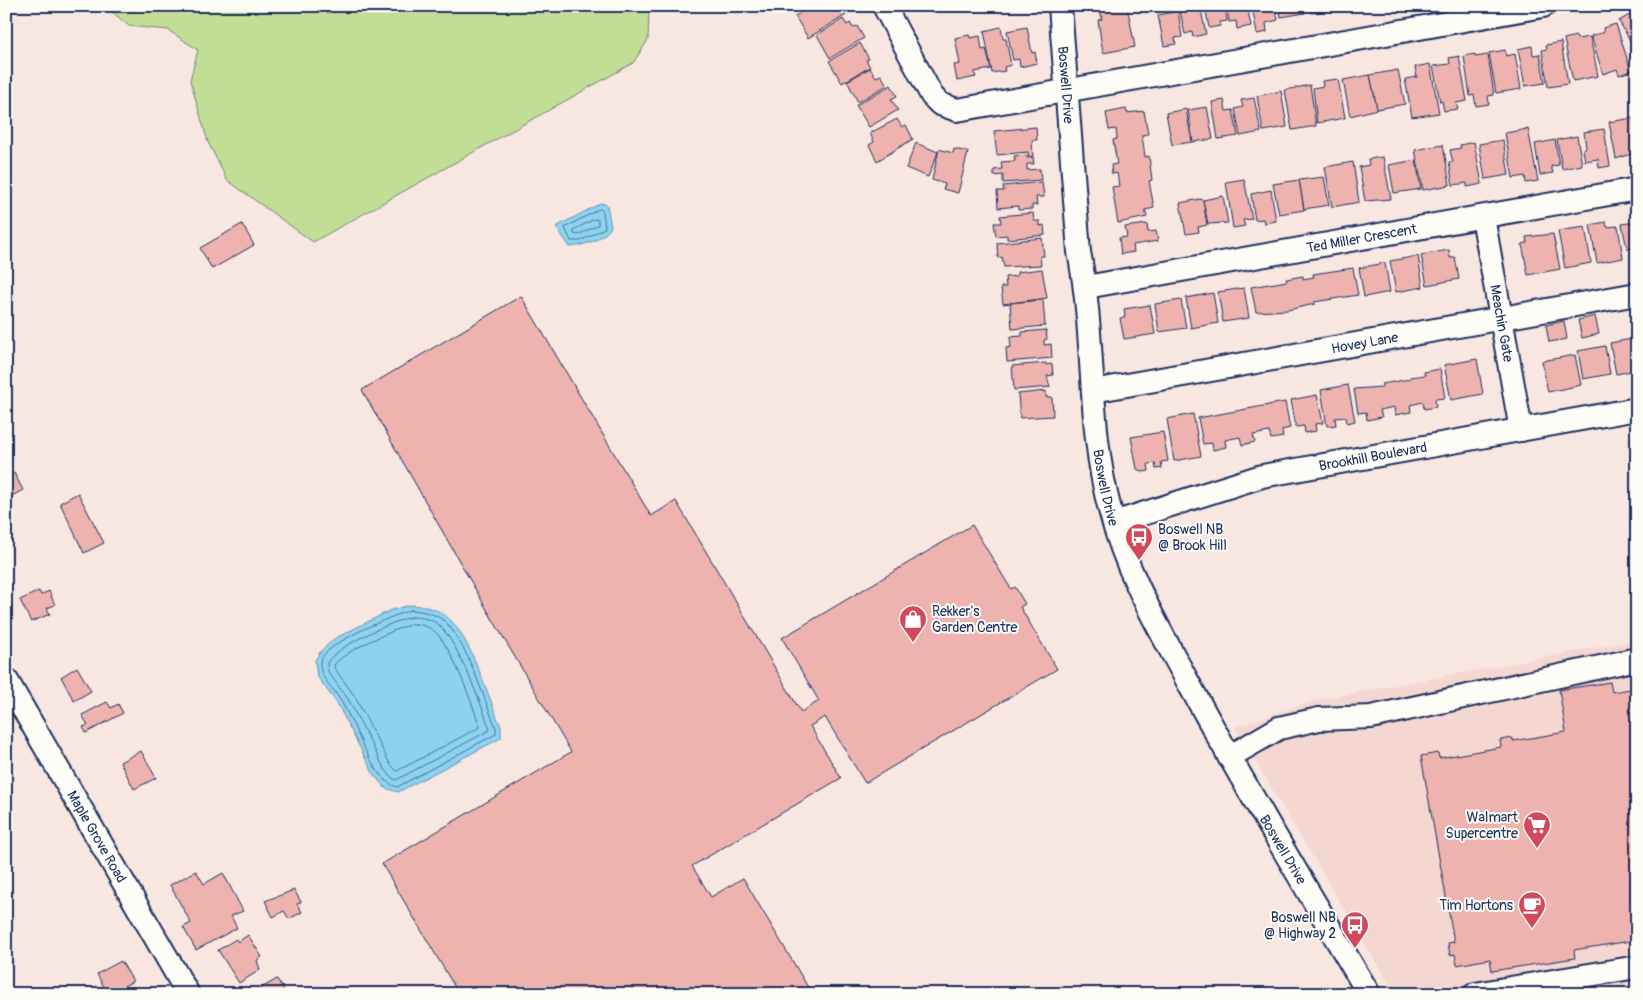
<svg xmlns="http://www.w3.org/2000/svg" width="1643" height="1000" viewBox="0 0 1643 1000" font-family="Pangolin,sans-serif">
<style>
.built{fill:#f5d7d2}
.green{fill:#c2dd94;stroke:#6e8679}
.water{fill:#8dd3ef;stroke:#5f91b5}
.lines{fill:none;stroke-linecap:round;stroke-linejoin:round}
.shore{stroke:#497198;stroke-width:1}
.building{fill:#eeb3af;stroke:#1b2f5e}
.minor-casing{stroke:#1b2f5e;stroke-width:26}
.minor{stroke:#fdfcf7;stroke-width:22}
.labels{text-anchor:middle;stroke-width:4;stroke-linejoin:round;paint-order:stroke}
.street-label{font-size:14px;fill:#1b2f5e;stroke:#fdfcf7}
.poi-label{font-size:14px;fill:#1b2f5e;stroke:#fdfcf7;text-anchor:end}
</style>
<rect width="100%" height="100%" fill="#f8e6e1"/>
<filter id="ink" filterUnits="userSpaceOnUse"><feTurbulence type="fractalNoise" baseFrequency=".02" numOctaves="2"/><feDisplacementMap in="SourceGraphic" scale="10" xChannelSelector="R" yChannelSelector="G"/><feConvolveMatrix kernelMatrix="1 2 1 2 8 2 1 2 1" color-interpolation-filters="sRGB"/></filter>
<g filter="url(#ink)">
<!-- built -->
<path class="built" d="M 1637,640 L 1637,994 L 1395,994 L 1235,727 L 1316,700 Z"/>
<!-- green -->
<path class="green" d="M 105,6 L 655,6 L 649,10 L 648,40 L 633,63 L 313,242 L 227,180 L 208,142 L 190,80 L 198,50 L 168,30 L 129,26 Z"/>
<!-- water -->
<g class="water">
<path d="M 601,203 L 607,205 L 611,227 C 604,239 583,246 570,247 L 556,227 Z"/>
<path d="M 411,605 C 423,606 437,608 447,617 C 471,637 488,697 501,727 L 501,738 L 398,792 L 385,788 L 374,775 L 338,705 L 317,676 L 315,660 L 321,651 L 334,639 L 391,610 Z"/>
</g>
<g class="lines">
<!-- shore -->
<g class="shore">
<path d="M 600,209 L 603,211 L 605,228 L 580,241 L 571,241 L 565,228 Z"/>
<path d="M 595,219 L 598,220 L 598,225 L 578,235 L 574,234 L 574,230 Z"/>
<path d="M 411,610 C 422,611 435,613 444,621 C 466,640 484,699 496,728 L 496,734 L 397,787 C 389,784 384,780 379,773 C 361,749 353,717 335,692 C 328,684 319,674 320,662 C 322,644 394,615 411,610 Z"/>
<path d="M 412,617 C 422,617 433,619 440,626 C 458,644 482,705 490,730 L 396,780 L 392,778 L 384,768 L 348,699 L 328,672 L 327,663 C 336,646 393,621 412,617 Z"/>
<path d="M 412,624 C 420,624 428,626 434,631 C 451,644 473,706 480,727 L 397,771 L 390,764 L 354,695 L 335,669 L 334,665 C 344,651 395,629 412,624 Z"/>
</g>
</g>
<!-- building -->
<g class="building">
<path d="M 812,6 L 840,6 L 846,15 L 808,38 L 795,16 Z"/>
<path d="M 1099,6 L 1127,6 L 1135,47 L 1103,53 L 1098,20 L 1102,19 Z"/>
<path d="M 1200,6 L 1206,34 L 1193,37 L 1192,32 L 1185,34 L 1179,7 Z"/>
<path d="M 1205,6 L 1225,6 L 1227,21 L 1220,22 L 1220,26 L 1209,28 Z"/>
<path d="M 1227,6 L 1247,6 L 1251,26 L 1237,29 L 1236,21 L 1229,22 Z"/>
<path d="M 1252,6 L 1275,6 L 1278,20 L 1266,23 L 1267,32 L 1257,34 Z"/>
<path d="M 1279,6 L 1304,6 L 1305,13 L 1281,17 Z"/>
<path d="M 1310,6 L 1334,6 L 1334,7 L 1329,8 L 1329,10 L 1311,13 Z"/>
<path d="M 1178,11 L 1182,37 L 1175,38 L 1176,44 L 1164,46 L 1158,15 Z"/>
<path d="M 1631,14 L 1633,18 L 1637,15 L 1637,53 L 1619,21 Z"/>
<path d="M 843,19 L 847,25 L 850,23 L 853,28 L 857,26 L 864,38 L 830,58 L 817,35 Z"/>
<path d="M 1616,24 L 1631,71 L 1619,75 L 1617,69 L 1603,74 L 1591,36 L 1604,32 L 1603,28 Z"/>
<path d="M 1001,27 L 1003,39 L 1006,39 L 1011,65 L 1004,67 L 1005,71 L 992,73 L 984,31 Z"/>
<path d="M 1027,27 L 1032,53 L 1035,52 L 1037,63 L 1020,67 L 1019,59 L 1013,60 L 1007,31 Z"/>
<path d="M 969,35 L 970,38 L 980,36 L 982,50 L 986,49 L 991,69 L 974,72 L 976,77 L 957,81 L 954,65 L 960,64 L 955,38 Z"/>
<path d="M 1576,36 L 1577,39 L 1590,37 L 1598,76 L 1573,81 L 1564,39 Z"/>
<path d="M 1561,42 L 1568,84 L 1548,87 L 1542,50 L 1547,49 L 1546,45 Z"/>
<path d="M 860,43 L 869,59 L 866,60 L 870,67 L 842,83 L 829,61 Z"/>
<path d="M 1532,46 L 1533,55 L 1540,54 L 1545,83 L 1525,86 L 1518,49 Z"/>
<path d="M 1505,50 L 1506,56 L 1515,54 L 1521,89 L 1496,93 L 1489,53 Z"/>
<path d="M 1475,54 L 1475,57 L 1488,55 L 1494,95 L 1488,96 L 1489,104 L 1476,106 L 1474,95 L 1470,96 L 1464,56 Z"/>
<path d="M 1459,56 L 1467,101 L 1456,103 L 1458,109 L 1444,111 L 1442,101 L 1440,102 L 1433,66 L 1450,64 L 1449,58 Z"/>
<path d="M 1430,64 L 1439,113 L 1412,117 L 1405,79 L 1417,77 L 1415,67 Z"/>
<path d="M 870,68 L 876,77 L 881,75 L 887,85 L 858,102 L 847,81 Z"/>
<path d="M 1398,70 L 1405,104 L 1377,109 L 1370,75 Z"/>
<path d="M 1370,75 L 1377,109 L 1350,116 L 1343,80 Z"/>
<path d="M 1338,79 L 1345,118 L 1317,123 L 1313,88 L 1323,86 L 1322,81 Z"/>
<path d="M 891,85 L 897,96 L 891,99 L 898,110 L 869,127 L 856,105 Z"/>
<path d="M 1310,85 L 1316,126 L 1292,130 L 1285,90 Z"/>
<path d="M 1281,91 L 1287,127 L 1263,131 L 1257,96 Z"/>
<path d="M 1254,98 L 1261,132 L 1240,136 L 1235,109 L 1243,107 L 1241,100 Z"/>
<path d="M 1224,100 L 1226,111 L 1233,110 L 1238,136 L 1218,139 L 1212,102 Z"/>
<path d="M 1207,107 L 1213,139 L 1193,142 L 1188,110 Z"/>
<path d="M 1126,109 L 1127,113 L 1144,111 L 1148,134 L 1142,135 L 1145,157 L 1149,156 L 1152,180 L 1149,181 L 1154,208 L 1145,210 L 1147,217 L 1118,223 L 1112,187 L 1119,186 L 1117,173 L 1112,174 L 1111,165 L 1117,164 L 1113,140 L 1117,139 L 1116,129 L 1109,130 L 1106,113 Z"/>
<path d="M 1186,109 L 1192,142 L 1172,145 L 1166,113 Z"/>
<path d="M 1633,118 L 1637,152 L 1616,159 L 1609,122 Z"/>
<path d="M 897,119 L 902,127 L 906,125 L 913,139 L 877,161 L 869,145 L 874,142 L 870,133 Z"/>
<path d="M 1036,127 L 1037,140 L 1032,140 L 1033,156 L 1029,157 L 1028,152 L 997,155 L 994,131 Z"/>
<path d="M 1528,129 L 1538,181 L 1526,183 L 1525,176 L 1513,178 L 1505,133 Z"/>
<path d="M 1604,129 L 1610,166 L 1599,168 L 1598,159 L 1585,161 L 1583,149 L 1586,148 L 1584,132 Z"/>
<path d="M 1577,136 L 1582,165 L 1562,169 L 1557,140 Z"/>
<path d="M 1503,140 L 1509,175 L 1485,179 L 1479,144 Z"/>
<path d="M 1555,140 L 1559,165 L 1551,166 L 1553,173 L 1540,175 L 1535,144 Z"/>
<path d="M 1474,142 L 1482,184 L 1467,187 L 1467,183 L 1453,185 L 1449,162 L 1453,162 L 1450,150 L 1461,148 L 1460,145 Z"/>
<path d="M 916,143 L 938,152 L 928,177 L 906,168 Z"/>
<path d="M 1443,145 L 1450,185 L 1423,190 L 1415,150 Z"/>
<path d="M 939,149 L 953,153 L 954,149 L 968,152 L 958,193 L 943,189 L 945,184 L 932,180 Z"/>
<path d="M 1027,155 L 1027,158 L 1033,157 L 1034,164 L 1027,164 L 1027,170 L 1040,169 L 1041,180 L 1003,183 L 1003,175 L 994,176 L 994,170 L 1002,169 L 1001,162 L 1015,161 L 1014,156 Z"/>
<path d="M 1383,157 L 1391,199 L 1365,201 L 1359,167 L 1369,165 L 1368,159 Z"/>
<path d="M 1416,160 L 1421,189 L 1394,193 L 1389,165 Z"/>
<path d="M 1353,162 L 1359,202 L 1332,207 L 1325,167 Z"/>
<path d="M 1324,177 L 1329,205 L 1304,209 L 1299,180 Z"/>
<path d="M 1244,179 L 1252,219 L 1243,220 L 1245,226 L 1233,228 L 1226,182 Z"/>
<path d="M 1299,180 L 1304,210 L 1279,214 L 1273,184 Z"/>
<path d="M 1042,182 L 1044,197 L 1036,197 L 1037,205 L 1032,205 L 1032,209 L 1018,210 L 1018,206 L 998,208 L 997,191 L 1004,191 L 1003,186 Z"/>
<path d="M 1271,190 L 1276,221 L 1264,223 L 1263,219 L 1255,220 L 1251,194 Z"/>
<path d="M 1223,196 L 1228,223 L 1208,224 L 1203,200 Z"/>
<path d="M 1200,199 L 1203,200 L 1207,225 L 1198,227 L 1199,232 L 1186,234 L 1180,203 Z"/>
<path d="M 1033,213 L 1034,221 L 1040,221 L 1040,226 L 1044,225 L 1045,235 L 1007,239 L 1007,235 L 996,236 L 994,223 L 1001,223 L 1000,216 Z"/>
<path d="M 1606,222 L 1607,227 L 1618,226 L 1623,258 L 1597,263 L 1590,225 Z"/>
<path d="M 1637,222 L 1637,248 L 1627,249 L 1622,224 Z"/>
<path d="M 242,224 L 254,245 L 212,269 L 200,248 Z"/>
<path d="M 1147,224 L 1148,232 L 1156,231 L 1158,241 L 1133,245 L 1134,252 L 1121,254 L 1119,238 L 1127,237 L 1125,227 Z"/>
<path d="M 1585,227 L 1591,263 L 1565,268 L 1558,231 Z"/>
<path d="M 1553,234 L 1560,269 L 1528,275 L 1522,244 L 1527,243 L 1526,237 Z"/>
<path d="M 1042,238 L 1044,256 L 1040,256 L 1041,265 L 1004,267 L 1002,257 L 998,258 L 997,243 Z"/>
<path d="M 1449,250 L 1450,258 L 1455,257 L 1459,279 L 1427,285 L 1421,255 Z"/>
<path d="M 1418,256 L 1423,287 L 1396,292 L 1390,261 Z"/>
<path d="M 1385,263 L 1390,292 L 1364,297 L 1359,268 Z"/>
<path d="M 1353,268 L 1358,295 L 1314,302 L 1315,304 L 1287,310 L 1256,312 L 1251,287 L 1287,281 L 1286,279 L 1303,276 L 1303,279 L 1314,277 L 1313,274 Z"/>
<path d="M 1042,269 L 1047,298 L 1003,304 L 1001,287 L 1006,287 L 1005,277 L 1017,276 L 1017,272 Z"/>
<path d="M 1244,288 L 1249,318 L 1223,322 L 1218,292 Z"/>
<path d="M 1213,293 L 1218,323 L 1191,328 L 1186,298 Z"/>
<path d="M 521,296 L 651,516 L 676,501 L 801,712 L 819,701 L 782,638 L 972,525 L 1011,589 L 1015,587 L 1025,604 L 1020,607 L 1057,669 L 865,783 L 825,717 L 810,726 L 841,778 L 692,866 L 711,897 L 743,878 L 812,994 L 459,994 L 382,864 L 571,752 L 486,608 L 362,390 Z"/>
<path d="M 1043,300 L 1045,326 L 1012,329 L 1010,303 Z"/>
<path d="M 1181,300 L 1186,328 L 1159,332 L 1155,304 Z"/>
<path d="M 1150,305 L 1155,334 L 1124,339 L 1120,318 L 1125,317 L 1124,309 Z"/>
<path d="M 1595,316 L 1599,334 L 1582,338 L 1578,320 Z"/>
<path d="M 1564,321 L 1567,339 L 1549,342 L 1546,325 Z"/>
<path d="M 1046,330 L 1047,339 L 1044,340 L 1044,345 L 1051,344 L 1052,358 L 1007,362 L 1006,348 L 1011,347 L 1010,337 L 1022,336 L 1022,332 Z"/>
<path d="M 1637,338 L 1637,370 L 1616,374 L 1610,343 Z"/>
<path d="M 1605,346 L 1610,374 L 1583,379 L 1578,351 Z"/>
<path d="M 1575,355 L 1581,385 L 1548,392 L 1542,361 Z"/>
<path d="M 1477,359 L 1483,394 L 1451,400 L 1444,365 Z"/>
<path d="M 1046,363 L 1046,365 L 1052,364 L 1053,375 L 1047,376 L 1050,387 L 1014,390 L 1012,366 Z"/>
<path d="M 1440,369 L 1445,398 L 1435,399 L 1436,407 L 1424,409 L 1423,402 L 1410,405 L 1411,412 L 1395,415 L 1394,407 L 1380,410 L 1382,417 L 1367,420 L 1366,412 L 1358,413 L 1354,389 L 1382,387 L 1382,384 L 1410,379 L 1410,377 L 1425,375 L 1424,372 Z"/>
<path d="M 1348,385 L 1355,421 L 1347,423 L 1346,417 L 1335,418 L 1336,425 L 1327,426 L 1321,390 Z"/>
<path d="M 1046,391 L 1046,397 L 1052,397 L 1053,416 L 1020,418 L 1018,394 Z"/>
<path d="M 1317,395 L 1323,423 L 1315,424 L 1316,431 L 1305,433 L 1304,426 L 1296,427 L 1291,400 Z"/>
<path d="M 1285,402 L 1290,428 L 1282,430 L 1283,437 L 1271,439 L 1269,432 L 1253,435 L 1255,442 L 1242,445 L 1240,437 L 1225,440 L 1226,447 L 1213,450 L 1212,443 L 1203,444 L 1198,418 Z"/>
<path d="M 1193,414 L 1201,456 L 1174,461 L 1167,419 Z"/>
<path d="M 1163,432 L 1168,461 L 1161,462 L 1162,468 L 1156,469 L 1155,463 L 1148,464 L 1149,471 L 1143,472 L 1137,469 L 1131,437 Z"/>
<path d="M 14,473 L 23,490 L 6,499 L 6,478 Z"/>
<path d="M 78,493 L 104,543 L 84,553 L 60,503 Z"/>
<path d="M 39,591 L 41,595 L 49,591 L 55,605 L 47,608 L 50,614 L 31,622 L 20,600 Z"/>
<path d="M 77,667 L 91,691 L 74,701 L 61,677 Z"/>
<path d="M 1610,682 L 1612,692 L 1637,688 L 1637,940 L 1574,950 L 1575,958 L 1492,971 L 1490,959 L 1457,965 L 1455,954 L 1450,955 L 1448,943 L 1454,942 L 1421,756 L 1438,753 L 1439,758 L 1501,747 L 1500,740 L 1513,738 L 1513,741 L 1566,732 L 1559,690 Z"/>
<path d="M 107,702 L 111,708 L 118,704 L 123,713 L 86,733 L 83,727 L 88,725 L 82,715 Z"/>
<path d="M 141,751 L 156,778 L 134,789 L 120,762 Z"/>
<path d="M 196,871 L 204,884 L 223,873 L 243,911 L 231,916 L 237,928 L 196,950 L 183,927 L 191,923 L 170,885 Z"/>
<path d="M 294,890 L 301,902 L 297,904 L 302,912 L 289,919 L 284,911 L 273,917 L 265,901 Z"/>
<path d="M 248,935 L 262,957 L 257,960 L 260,970 L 239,983 L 218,950 L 236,939 L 238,942 Z"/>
<path d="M 121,961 L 133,981 L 124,986 L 129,994 L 98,994 L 105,989 L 97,974 Z"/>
<path d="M 277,979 L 284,990 L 278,994 L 251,994 Z"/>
</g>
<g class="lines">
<!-- minor casing -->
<g class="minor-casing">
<g id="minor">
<path d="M 884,6 L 932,96 L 940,104 L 957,110 L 1543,6"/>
<path id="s1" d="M 1060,6 L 1079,252 C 1096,338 1087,426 1110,510 C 1126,573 1159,628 1189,684 C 1246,789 1308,891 1369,994"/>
<path id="s2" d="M 1483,217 L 1521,430"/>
<path id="s3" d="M 1086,287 L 1637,189"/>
<path id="s4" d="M 1093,391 L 1637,294"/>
<path id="s5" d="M 1114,523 L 1262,476 L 1637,409"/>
<path id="s6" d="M 6,679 L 188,994"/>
<path d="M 1229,757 L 1279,728 L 1319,719 L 1371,717 L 1637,659"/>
<path d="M 1475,994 L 1637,967"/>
</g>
</g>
<!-- minor -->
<use href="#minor" class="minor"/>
</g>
</g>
<!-- icons -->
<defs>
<g id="bus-pin" transform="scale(1.4375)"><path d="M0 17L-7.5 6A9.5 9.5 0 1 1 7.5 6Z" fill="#d1495b" stroke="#fdfcf7"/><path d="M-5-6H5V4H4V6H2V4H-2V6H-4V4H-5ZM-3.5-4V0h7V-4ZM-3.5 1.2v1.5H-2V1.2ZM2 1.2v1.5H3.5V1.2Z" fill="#fff"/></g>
<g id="shop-pin" transform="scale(1.4375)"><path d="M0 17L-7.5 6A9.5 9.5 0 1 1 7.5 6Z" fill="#d1495b" stroke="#fdfcf7"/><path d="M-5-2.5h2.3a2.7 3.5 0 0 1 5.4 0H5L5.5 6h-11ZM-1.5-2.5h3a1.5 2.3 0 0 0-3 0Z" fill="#fff"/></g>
<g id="supermarket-pin" transform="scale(1.4375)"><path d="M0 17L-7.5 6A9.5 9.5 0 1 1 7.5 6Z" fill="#d1495b" stroke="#fdfcf7"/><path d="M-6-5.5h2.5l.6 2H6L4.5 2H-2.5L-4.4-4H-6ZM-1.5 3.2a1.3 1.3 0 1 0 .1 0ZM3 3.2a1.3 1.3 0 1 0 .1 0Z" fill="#fff"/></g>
<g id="cafe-pin" transform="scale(1.4375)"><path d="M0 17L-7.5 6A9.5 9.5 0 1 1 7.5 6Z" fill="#d1495b" stroke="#fdfcf7"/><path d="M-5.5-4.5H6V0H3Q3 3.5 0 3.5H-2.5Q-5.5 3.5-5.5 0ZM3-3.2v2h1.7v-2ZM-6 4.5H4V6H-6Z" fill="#fff"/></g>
</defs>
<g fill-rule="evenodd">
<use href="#bus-pin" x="1139" y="537"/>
<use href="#shop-pin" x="913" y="619"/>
<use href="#supermarket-pin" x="1537" y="825"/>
<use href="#cafe-pin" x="1532" y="905"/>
<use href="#bus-pin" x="1355" y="925"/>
</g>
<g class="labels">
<!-- street labels -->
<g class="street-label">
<text dy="5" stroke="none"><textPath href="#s1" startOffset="79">Boswell Drive</textPath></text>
<text dy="5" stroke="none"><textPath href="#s3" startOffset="280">Ted Miller Crescent</textPath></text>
<text dy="5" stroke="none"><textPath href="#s2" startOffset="108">Meachin Gate</textPath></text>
<text dy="5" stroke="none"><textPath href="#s4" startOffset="276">Hovey Lane</textPath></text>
<text dy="5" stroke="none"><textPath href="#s5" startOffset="268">Brookhill Boulevard</textPath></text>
<text dy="5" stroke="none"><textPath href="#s1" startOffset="484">Boswell Drive</textPath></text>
<text dy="5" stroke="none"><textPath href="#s6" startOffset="182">Maple Grove Road</textPath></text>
<text dy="5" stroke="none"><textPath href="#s1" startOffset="889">Boswell Drive</textPath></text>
</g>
<!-- poi labels -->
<g class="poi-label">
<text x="1158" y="534" text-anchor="start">Boswell NB<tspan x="1158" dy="16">@ Brook Hill</tspan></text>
<text x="932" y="616" text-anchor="start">Rekker's<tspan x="932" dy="16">Garden Centre</tspan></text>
<text x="1518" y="822">Walmart<tspan x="1518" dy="16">Supercentre</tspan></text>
<text x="1513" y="910">Tim Hortons</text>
<text x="1336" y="922">Boswell NB<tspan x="1336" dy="16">@ Highway 2</tspan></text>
</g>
</g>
<!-- margin -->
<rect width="1643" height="1000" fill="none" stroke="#fdfcf7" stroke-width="25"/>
<rect x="12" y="12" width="1618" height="975" fill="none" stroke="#1b2f5e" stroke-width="2" filter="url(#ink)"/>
</svg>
